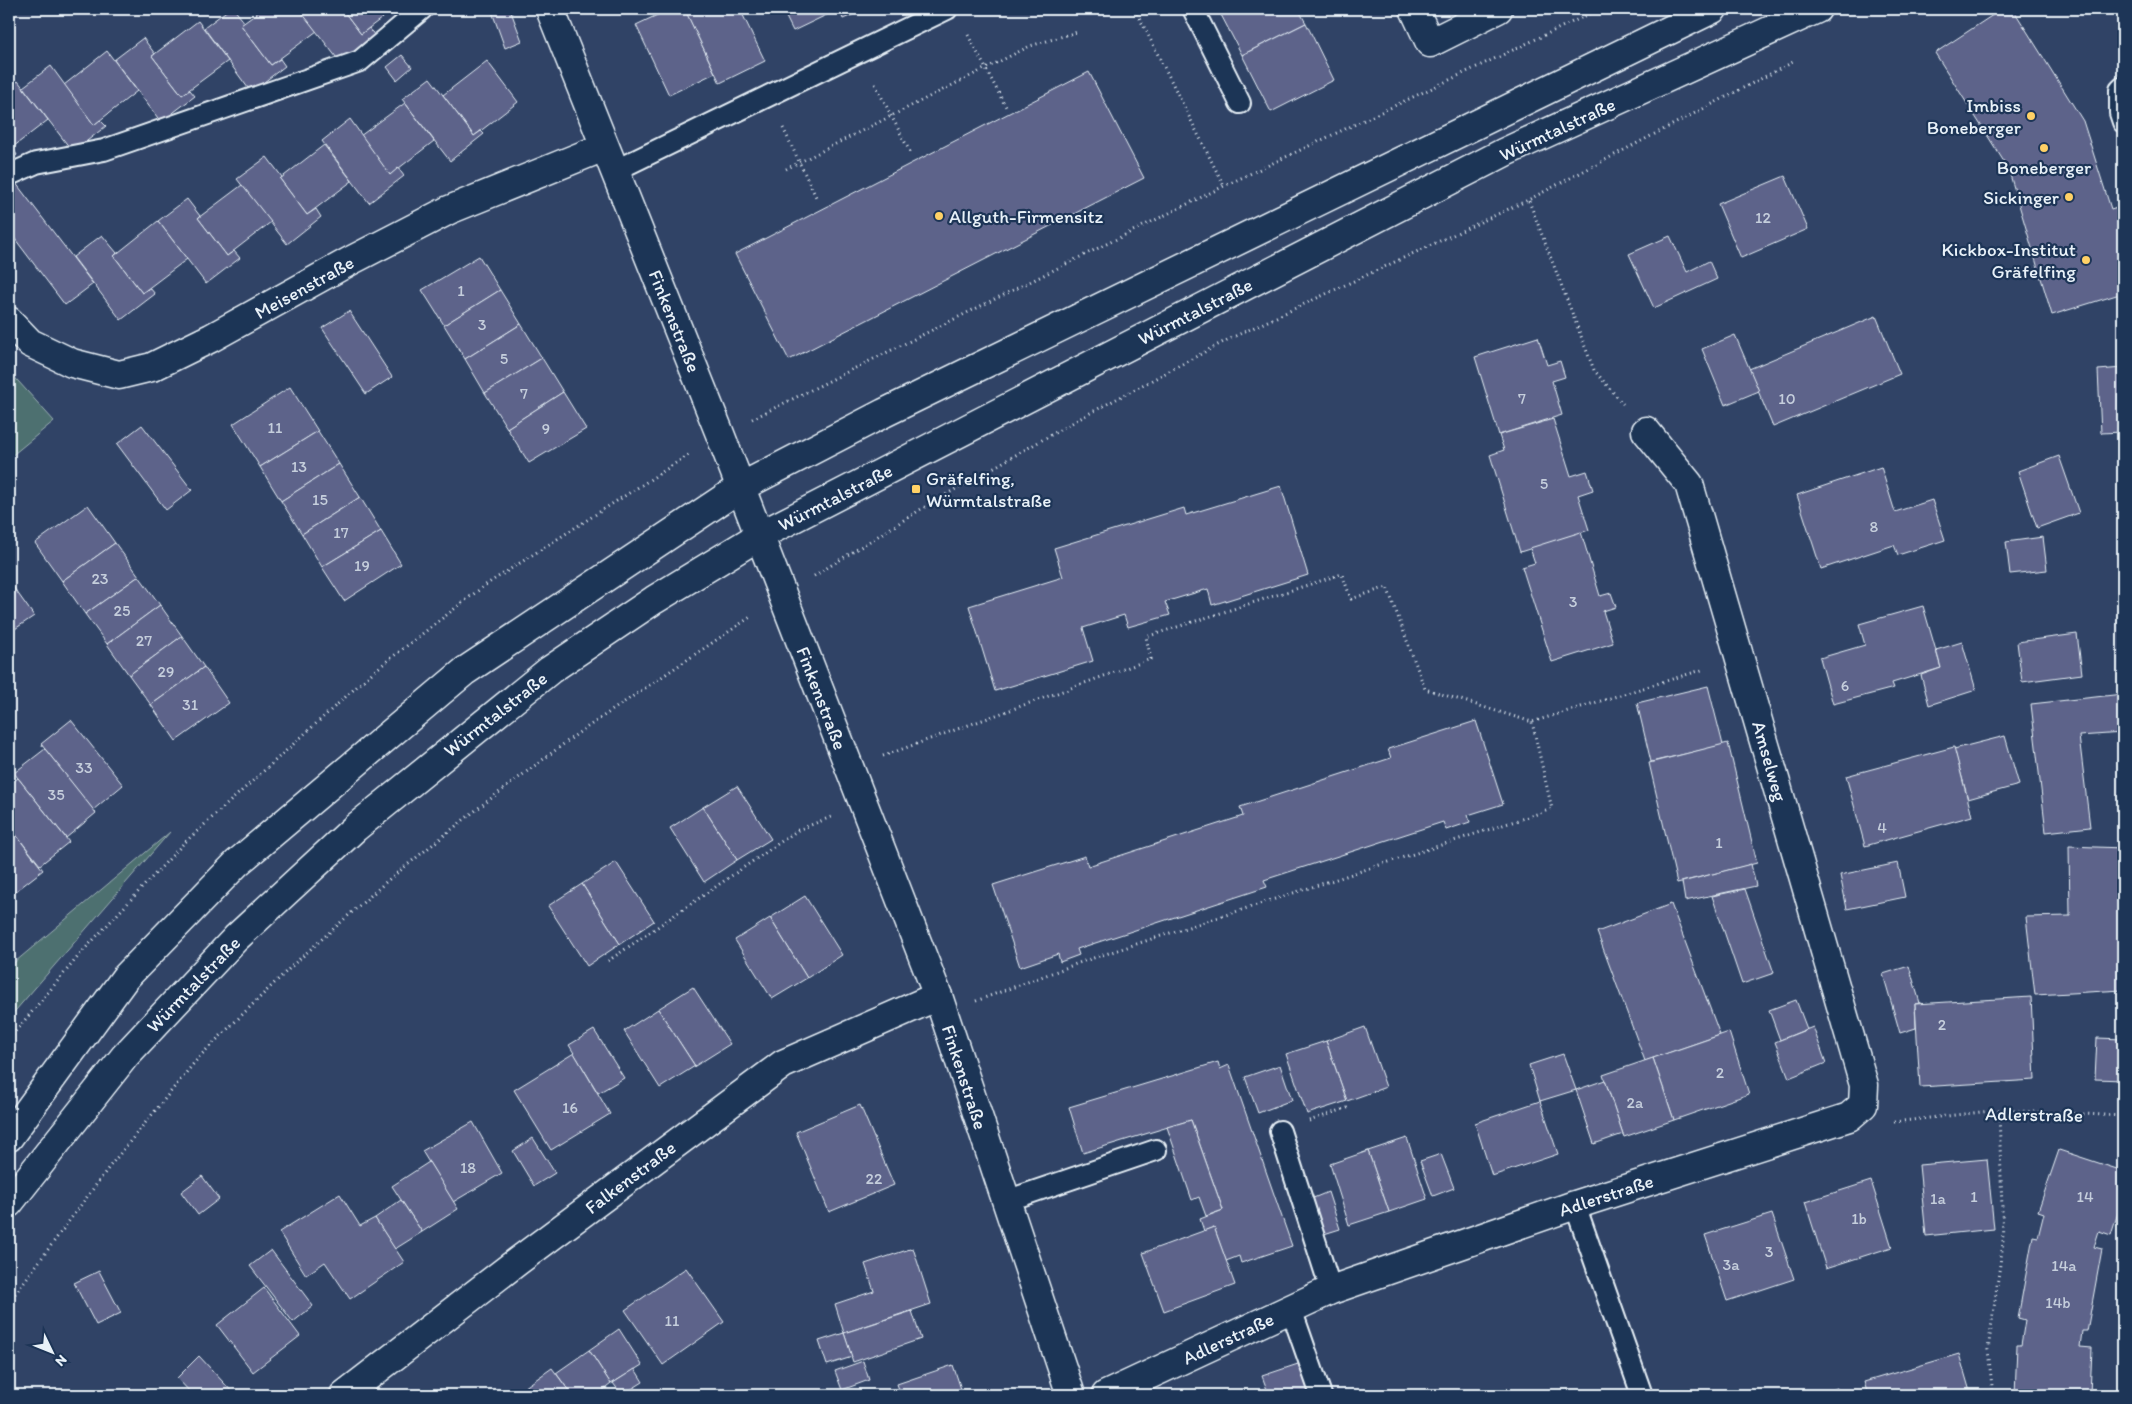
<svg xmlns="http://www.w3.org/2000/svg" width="2132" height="1404" viewBox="0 0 2132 1404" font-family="Itim,sans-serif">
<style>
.green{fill:#4e7070;stroke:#9bb0b4}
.building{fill:#5d648a;stroke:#e8f1f8}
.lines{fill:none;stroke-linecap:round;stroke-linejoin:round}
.service-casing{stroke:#e8f1f8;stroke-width:24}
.minor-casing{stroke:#e8f1f8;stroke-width:31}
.secondary-casing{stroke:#e8f1f8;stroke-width:31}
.path{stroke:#e8f1f8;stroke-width:3;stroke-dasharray:1 4;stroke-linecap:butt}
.service{stroke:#1d3557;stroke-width:20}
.minor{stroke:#1d3557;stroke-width:28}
.secondary{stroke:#1d3557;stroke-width:28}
.poi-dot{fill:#ffd166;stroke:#1d3557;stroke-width:2}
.labels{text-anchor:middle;stroke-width:4.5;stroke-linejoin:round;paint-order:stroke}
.number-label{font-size:16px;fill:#c5cedc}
.poi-label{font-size:19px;fill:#e8f1f8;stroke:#1d3557;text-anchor:end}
.street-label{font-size:19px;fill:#e8f1f8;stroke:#1d3557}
</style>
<rect width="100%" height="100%" fill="#304366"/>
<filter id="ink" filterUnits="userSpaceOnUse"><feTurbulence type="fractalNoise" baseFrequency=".02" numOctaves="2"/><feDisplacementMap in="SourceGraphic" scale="10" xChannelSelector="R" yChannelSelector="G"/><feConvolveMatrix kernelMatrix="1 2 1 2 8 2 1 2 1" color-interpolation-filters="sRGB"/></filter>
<g filter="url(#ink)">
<!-- green -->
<g class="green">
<path d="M 9,371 L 54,421 L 9,458 Z"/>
<path d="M 170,832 L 9,1018 L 9,967 Z"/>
</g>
<!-- building -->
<g class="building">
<path d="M 229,9 L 234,9 L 245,23 L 241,25 L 271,65 L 280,59 L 285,66 L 251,92 L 204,28 Z"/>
<path d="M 263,9 L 299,9 L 317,31 L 271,65 L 241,25 Z"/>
<path d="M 299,9 L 342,9 L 361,34 L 369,28 L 375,36 L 340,62 Z"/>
<path d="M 342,9 L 394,9 L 361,34 Z"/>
<path d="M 491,9 L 510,9 L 522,41 L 505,48 Z"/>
<path d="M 670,9 L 685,9 L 715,73 L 669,95 L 636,25 Z"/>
<path d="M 699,9 L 740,9 L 765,61 L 720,83 L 687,14 Z"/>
<path d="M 782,9 L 839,9 L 793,31 Z"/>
<path d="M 839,9 L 866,9 L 843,19 Z"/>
<path d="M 1218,9 L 1298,9 L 1306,23 L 1242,55 Z"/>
<path d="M 2002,9 L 2013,9 L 2083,121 L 2111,209 L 2123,205 L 2123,293 L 2052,315 L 2008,168 L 1935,53 Z"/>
<path d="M 198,21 L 228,61 L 182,95 L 152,56 Z"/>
<path d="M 1306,23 L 1334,80 L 1271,112 L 1242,55 Z"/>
<path d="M 143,38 L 155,54 L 152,56 L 182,95 L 190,90 L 195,96 L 161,122 L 114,60 Z"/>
<path d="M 107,51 L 137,91 L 94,125 L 64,85 Z"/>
<path d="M 402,55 L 412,67 L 397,80 L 387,67 Z"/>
<path d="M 487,61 L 518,102 L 474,136 L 443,95 Z"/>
<path d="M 51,66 L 94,125 L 100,120 L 106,126 L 73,152 L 23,87 Z"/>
<path d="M 1089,72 L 1144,178 L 789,360 L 735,254 Z"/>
<path d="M 430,78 L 474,136 L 481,131 L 484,134 L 450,161 L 402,99 Z"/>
<path d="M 18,81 L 48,120 L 9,150 L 9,88 Z"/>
<path d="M 405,103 L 434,141 L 390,175 L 360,136 Z"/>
<path d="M 350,119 L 390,175 L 398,168 L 404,176 L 369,203 L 322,141 Z"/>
<path d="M 324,145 L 352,181 L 307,215 L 280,179 Z"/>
<path d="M 12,147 L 17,155 L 9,161 L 9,150 Z"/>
<path d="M 267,157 L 282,177 L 280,179 L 307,215 L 316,209 L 321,217 L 287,244 L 237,179 Z"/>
<path d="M 1785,176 L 1808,229 L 1741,258 L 1718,204 Z"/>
<path d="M 12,178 L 93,284 L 65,305 L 9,231 L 9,181 Z"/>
<path d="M 242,185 L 271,222 L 227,256 L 198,218 Z"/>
<path d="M 187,199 L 200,216 L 198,218 L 227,256 L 234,251 L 240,258 L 206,284 L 158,221 Z"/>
<path d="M 158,221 L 187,259 L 142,293 L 114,256 Z"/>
<path d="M 102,235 L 117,253 L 114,256 L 142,293 L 150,288 L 155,294 L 121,320 L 73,257 Z"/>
<path d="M 1670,236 L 1687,272 L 1709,261 L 1717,279 L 1654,308 L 1629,254 Z"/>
<path d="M 479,256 L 500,290 L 444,325 L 422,290 Z"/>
<path d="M 500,290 L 521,324 L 465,359 L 444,325 Z"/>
<path d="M 349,311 L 392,377 L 366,394 L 322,328 Z"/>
<path d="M 1876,316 L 1900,374 L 1773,427 L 1749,369 Z"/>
<path d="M 521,324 L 542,358 L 485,393 L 465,359 Z"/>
<path d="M 1735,335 L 1759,391 L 1725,405 L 1702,349 Z"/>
<path d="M 1538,337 L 1547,365 L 1560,361 L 1565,377 L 1552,381 L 1562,415 L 1499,435 L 1475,357 Z"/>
<path d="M 542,358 L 563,392 L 507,428 L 485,393 Z"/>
<path d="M 2123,368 L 2123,432 L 2101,433 L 2098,370 Z"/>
<path d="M 290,387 L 318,431 L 260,467 L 233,424 Z"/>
<path d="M 563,392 L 586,429 L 529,463 L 507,428 Z"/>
<path d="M 1553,419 L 1571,476 L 1587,471 L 1593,490 L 1578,495 L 1589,530 L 1520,552 L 1490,455 L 1504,450 L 1499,435 Z"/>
<path d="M 142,425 L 192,490 L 166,510 L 117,444 Z"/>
<path d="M 318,431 L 339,464 L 281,501 L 260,467 Z"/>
<path d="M 2059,456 L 2079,513 L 2037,528 L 2018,471 Z"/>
<path d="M 339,464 L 360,497 L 302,534 L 281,501 Z"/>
<path d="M 1881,467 L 1895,512 L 1932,500 L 1945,540 L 1898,555 L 1894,545 L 1821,569 L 1797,495 Z"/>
<path d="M 1281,486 L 1308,575 L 1212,605 L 1208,589 L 1165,602 L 1170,615 L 1128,627 L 1124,615 L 1083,628 L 1093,661 L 995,691 L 969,606 L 1063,577 L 1054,548 L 1184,508 L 1186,515 Z"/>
<path d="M 360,497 L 381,531 L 322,567 L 302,534 Z"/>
<path d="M 88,505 L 115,543 L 62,581 L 35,543 Z"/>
<path d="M 381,531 L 401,564 L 344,601 L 322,567 Z"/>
<path d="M 1581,532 L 1600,596 L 1611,593 L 1616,607 L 1603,611 L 1613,643 L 1552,662 L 1522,567 L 1535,563 L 1530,548 Z"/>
<path d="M 2043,537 L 2047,570 L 2010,574 L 2006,542 Z"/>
<path d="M 115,543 L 139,576 L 85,614 L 62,581 Z"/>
<path d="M 139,576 L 160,605 L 107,644 L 85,614 Z"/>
<path d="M 9,581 L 34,616 L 9,633 Z"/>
<path d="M 160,605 L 182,636 L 129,675 L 107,644 Z"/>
<path d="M 1923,606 L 1941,668 L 1892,683 L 1894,688 L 1833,704 L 1820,658 L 1865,645 L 1859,624 Z"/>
<path d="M 2077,634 L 2082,674 L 2022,682 L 2017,642 Z"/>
<path d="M 182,636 L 204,667 L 151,705 L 129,675 Z"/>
<path d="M 1962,642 L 1976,690 L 1929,705 L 1921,675 L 1941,668 L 1936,650 Z"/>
<path d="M 204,667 L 229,703 L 176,741 L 151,705 Z"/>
<path d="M 1708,686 L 1723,745 L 1651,762 L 1637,703 Z"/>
<path d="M 2123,694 L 2123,733 L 2079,736 L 2090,827 L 2046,832 L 2031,704 Z"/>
<path d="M 71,720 L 123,785 L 93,810 L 41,744 Z"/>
<path d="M 1476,721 L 1503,804 L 1468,815 L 1470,822 L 1446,830 L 1443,822 L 1264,880 L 1267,887 L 1077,949 L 1079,955 L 1060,962 L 1058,954 L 1020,967 L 993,885 L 1085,856 L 1088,866 L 1243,816 L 1240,807 L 1391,758 L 1388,749 Z"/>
<path d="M 2005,736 L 2019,785 L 1968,799 L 1954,749 Z"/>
<path d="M 1728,743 L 1757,863 L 1677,883 L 1649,763 Z"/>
<path d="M 1954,747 L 1972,816 L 1865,846 L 1846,776 Z"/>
<path d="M 45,749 L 96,813 L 66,838 L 14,773 Z"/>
<path d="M 18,778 L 69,842 L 40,865 L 9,826 L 9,785 Z"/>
<path d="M 737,786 L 771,839 L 737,860 L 703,807 Z"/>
<path d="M 703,807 L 737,860 L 704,882 L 670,828 Z"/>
<path d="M 9,826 L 43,870 L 11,895 L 9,892 Z"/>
<path d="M 2069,846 L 2123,848 L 2123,990 L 2035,995 L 2026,917 L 2070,916 Z"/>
<path d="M 616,862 L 654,921 L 620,944 L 582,884 Z"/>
<path d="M 1898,863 L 1905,897 L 1847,909 L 1840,875 Z"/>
<path d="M 1751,864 L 1756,886 L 1685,901 L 1682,882 Z"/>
<path d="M 582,884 L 620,944 L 587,966 L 548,906 Z"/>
<path d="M 1745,889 L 1774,973 L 1742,984 L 1712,896 Z"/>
<path d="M 9,892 L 14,898 L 9,902 Z"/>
<path d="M 805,896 L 842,955 L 807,978 L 770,918 Z"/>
<path d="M 1671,904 L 1720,1035 L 1645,1061 L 1597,932 Z"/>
<path d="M 770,918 L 807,978 L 772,999 L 735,940 Z"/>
<path d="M 1909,966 L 1920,1003 L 1915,1004 L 1916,1028 L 1900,1033 L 1883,974 Z"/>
<path d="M 693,987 L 730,1044 L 695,1066 L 658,1009 Z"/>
<path d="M 2031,997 L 2035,1080 L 1920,1087 L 1915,1004 Z"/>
<path d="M 1796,1000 L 1807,1029 L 1780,1040 L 1769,1010 Z"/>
<path d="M 658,1009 L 695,1066 L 660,1088 L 624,1031 Z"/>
<path d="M 1365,1027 L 1386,1087 L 1347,1101 L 1326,1041 Z"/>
<path d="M 1813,1027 L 1826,1063 L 1789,1078 L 1775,1042 Z"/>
<path d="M 594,1030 L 624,1078 L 598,1093 L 569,1045 Z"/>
<path d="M 1729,1032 L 1749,1094 L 1674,1120 L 1653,1058 Z"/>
<path d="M 2097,1038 L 2123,1039 L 2123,1080 L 2095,1079 Z"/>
<path d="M 1326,1041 L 1347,1101 L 1307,1114 L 1286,1054 Z"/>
<path d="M 574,1053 L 610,1114 L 551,1150 L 514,1090 Z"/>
<path d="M 1563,1054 L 1576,1090 L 1540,1101 L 1529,1065 Z"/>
<path d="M 1653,1058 L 1674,1120 L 1624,1137 L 1603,1075 Z"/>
<path d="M 1218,1062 L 1220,1069 L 1229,1065 L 1292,1246 L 1241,1263 L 1239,1256 L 1226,1261 L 1214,1227 L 1204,1231 L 1200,1219 L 1223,1210 L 1191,1120 L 1083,1153 L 1069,1107 Z"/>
<path d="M 1280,1065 L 1292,1100 L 1258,1113 L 1245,1077 Z"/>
<path d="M 1605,1080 L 1623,1134 L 1594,1144 L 1576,1090 Z"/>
<path d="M 1540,1101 L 1558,1154 L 1492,1176 L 1475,1123 Z"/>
<path d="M 860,1105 L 894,1185 L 829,1212 L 796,1132 Z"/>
<path d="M 1191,1120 L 1223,1210 L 1206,1216 L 1199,1197 L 1192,1200 L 1167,1127 Z"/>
<path d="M 473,1122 L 502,1173 L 453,1202 L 422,1151 Z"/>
<path d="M 533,1138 L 555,1173 L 534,1186 L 513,1151 Z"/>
<path d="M 1407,1138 L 1427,1199 L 1389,1212 L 1368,1151 Z"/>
<path d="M 2059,1150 L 2123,1171 L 2123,1197 L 2111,1235 L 2099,1231 L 2094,1247 L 2102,1249 L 2087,1331 L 2082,1331 L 2080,1347 L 2092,1348 L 2090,1395 L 2015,1395 L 2017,1345 L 2021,1345 L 2025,1320 L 2018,1318 L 2033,1236 L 2038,1237 L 2044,1213 L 2038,1211 Z"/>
<path d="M 1368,1151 L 1389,1212 L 1349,1225 L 1330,1164 Z"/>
<path d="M 1441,1154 L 1454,1188 L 1433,1196 L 1420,1161 Z"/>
<path d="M 1987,1159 L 1994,1229 L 1926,1236 L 1919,1165 Z"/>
<path d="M 429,1162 L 458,1209 L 422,1232 L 392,1186 Z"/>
<path d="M 202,1176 L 219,1199 L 198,1215 L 181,1192 Z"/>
<path d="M 1871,1181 L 1892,1247 L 1826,1268 L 1805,1202 Z"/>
<path d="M 1328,1192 L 1340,1229 L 1324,1234 L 1311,1199 Z"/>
<path d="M 340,1194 L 360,1226 L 375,1218 L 404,1262 L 350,1299 L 325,1262 L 306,1275 L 279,1232 Z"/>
<path d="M 401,1200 L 422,1232 L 395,1249 L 375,1218 Z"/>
<path d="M 1772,1214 L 1794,1279 L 1727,1301 L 1705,1235 Z"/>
<path d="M 1214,1227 L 1235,1285 L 1164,1311 L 1143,1253 Z"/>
<path d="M 913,1248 L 931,1304 L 844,1333 L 835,1304 L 874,1291 L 865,1264 Z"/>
<path d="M 271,1250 L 313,1306 L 293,1322 L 250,1266 Z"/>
<path d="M 686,1268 L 724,1322 L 663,1365 L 625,1310 Z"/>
<path d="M 99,1271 L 121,1313 L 96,1325 L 74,1283 Z"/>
<path d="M 264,1288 L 300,1336 L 253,1372 L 217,1325 Z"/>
<path d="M 912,1311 L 921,1339 L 853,1362 L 844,1333 Z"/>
<path d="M 619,1329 L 642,1365 L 611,1384 L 589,1350 Z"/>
<path d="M 844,1333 L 852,1357 L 827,1365 L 819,1341 Z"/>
<path d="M 589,1350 L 611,1384 L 597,1395 L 572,1395 L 556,1373 Z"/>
<path d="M 1959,1354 L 1971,1395 L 1868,1395 L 1864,1382 Z"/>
<path d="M 199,1356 L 235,1395 L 198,1395 L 194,1391 L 191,1393 L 177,1378 Z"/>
<path d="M 863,1361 L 869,1380 L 842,1390 L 835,1371 Z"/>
<path d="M 1298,1364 L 1310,1395 L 1269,1395 L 1262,1376 Z"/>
<path d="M 953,1365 L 963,1395 L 901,1395 L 897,1384 Z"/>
<path d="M 552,1368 L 572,1395 L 514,1395 Z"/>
<path d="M 635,1369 L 643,1382 L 622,1395 L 613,1383 Z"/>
<path d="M 1837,1388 L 1839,1395 L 1813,1395 Z"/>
</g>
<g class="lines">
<!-- service casing -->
<g class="service-casing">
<g id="service">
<path d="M 1193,9 L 1240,103"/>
<path d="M 2123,87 L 2120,90 L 2120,113 L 2123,122"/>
<path d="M 614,171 L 947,9"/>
<path d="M 9,175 L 36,163 L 104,150 L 360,61 L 422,9"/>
<path d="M 1280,1131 L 1331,1290"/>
<path d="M 1006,1201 L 1156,1150"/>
<path d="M 1575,1205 L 1642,1395"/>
<path d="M 1291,1309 L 1321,1395"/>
</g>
</g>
<!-- minor casing -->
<g class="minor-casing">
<g id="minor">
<path d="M 550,9 L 720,434 L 938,996 L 1071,1395"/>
<path d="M 1414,9 L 1430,43 L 1498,9"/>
<path d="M 9,321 L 30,343 L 72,363 L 119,375 L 152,367 L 211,338 L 352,260 L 449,210 L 604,147"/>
<path d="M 344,1395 L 518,1261 L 783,1064 L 938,996"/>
<path d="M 1106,1395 L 1331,1290 L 1575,1205 L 1849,1117 L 1863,1105 L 1864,1085 L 1689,484 L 1646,431"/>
</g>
</g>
<!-- secondary casing -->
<g class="secondary-casing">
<g id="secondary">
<path d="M 9,1137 L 125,978 L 237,863 L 465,671 L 741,487 L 884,413 L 1713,9"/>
<path d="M 9,1203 L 125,1056 L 236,938 L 355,828 L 550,670 L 654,600 L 759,536 L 1505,152 L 1817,9"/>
</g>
</g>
<!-- path -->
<g class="path">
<path d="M 1135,9 L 1224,186"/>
<path d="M 968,35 L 1006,107"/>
<path d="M 875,84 L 911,154"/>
<path d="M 783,128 L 817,199"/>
<path d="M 786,169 L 1030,46 L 1077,32"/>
<path d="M 1529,201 L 1594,370 L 1623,404"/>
<path d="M 752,419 L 1224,186 L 1600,9"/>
<path d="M 814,576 L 931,503 L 1079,419 L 1229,339 L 1528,200 L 1795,61"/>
<path d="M 883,756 L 1151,659 L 1146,637 L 1342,574 L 1351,599 L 1387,587 L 1425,689 L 1532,722 L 1705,669"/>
<path d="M 608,961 L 798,830 L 831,817"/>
<path d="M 976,1001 L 1084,961 L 1552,809 L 1532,722"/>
<path d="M 9,1039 L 82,952 L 183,844 L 373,672 L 484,586 L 690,454"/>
<path d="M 1309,1121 L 1350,1107"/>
<path d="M 1894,1122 L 1999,1110 L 2123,1116"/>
<path d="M 9,1302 L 110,1166 L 199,1057 L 294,964 L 387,881 L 481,806 L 577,734 L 752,616"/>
<path d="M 1993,1395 L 1988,1350 L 2003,1243 L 1999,1110"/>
</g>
<!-- service -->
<use href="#service" class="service"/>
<!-- minor -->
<use href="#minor" class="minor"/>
<!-- secondary -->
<use href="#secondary" class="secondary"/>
</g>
</g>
<!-- markers -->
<g class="poi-dot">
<circle cx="2031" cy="116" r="5"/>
<circle cx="2044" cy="148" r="5"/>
<circle cx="2069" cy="197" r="5"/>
<circle cx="939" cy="216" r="5"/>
<circle cx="2086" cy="260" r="5"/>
<rect x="911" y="484" width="10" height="10" rx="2.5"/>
</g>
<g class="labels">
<!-- number labels -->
<g class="number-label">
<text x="1763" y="223">12</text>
<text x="461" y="296">1</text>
<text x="482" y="330">3</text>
<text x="504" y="364">5</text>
<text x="524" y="399">7</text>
<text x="1522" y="404">7</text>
<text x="1787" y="404">10</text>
<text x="275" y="433">11</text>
<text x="546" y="434">9</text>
<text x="299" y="472">13</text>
<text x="1544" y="489">5</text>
<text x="320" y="505">15</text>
<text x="1874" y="532">8</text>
<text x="341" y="538">17</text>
<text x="362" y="571">19</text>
<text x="100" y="584">23</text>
<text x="1573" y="607">3</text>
<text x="122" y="616">25</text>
<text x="144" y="646">27</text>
<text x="166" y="677">29</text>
<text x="1845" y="691">6</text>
<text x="190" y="710">31</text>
<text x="84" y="773">33</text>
<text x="56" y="800">35</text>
<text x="1882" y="833">4</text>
<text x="1719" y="848">1</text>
<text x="1942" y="1030">2</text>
<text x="1720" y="1078">2</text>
<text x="1635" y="1108">2a</text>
<text x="570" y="1113">16</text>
<text x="468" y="1173">18</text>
<text x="874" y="1184">22</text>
<text x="1974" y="1202">1</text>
<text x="2085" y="1202">14</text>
<text x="1938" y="1204">1a</text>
<text x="1859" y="1224">1b</text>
<text x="1769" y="1257">3</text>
<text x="1731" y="1270">3a</text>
<text x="2064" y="1271">14a</text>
<text x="2058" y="1308">14b</text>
<text x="672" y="1326">11</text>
</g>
<!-- poi labels -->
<g class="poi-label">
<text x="2021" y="112">Imbiss<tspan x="2021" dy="22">Boneberger</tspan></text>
<text x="2044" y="174" text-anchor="middle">Boneberger</text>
<text x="2059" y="204">Sickinger</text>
<text x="949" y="223" text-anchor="start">Allguth-Firmensitz</text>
<text x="2076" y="256">Kickbox-Institut<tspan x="2076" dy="22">Gräfelfing</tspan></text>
<text x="926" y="485" text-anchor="start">Gräfelfing,<tspan x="926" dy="22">Würmtalstraße</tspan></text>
</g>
<!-- street labels -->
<g class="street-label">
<text transform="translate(1557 129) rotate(-25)" y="7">Würmtalstraße</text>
<text transform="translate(304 287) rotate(-29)" y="7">Meisenstraße</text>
<text transform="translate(1195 311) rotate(-27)" y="7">Würmtalstraße</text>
<text transform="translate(675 321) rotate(68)" y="7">Finkenstraße</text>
<text transform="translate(835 497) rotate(-27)" y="7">Würmtalstraße</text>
<text transform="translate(822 698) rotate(69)" y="7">Finkenstraße</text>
<text transform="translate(495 714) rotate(-38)" y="7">Würmtalstraße</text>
<text transform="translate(1770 761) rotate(74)" y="7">Amselweg</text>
<text transform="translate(193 984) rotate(-46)" y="7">Würmtalstraße</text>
<text transform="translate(965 1077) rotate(72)" y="7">Finkenstraße</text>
<text transform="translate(2034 1114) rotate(1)" y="7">Adlerstraße</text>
<text transform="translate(630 1177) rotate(-37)" y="7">Falkenstraße</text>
<text transform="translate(1606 1195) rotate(-18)" y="7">Adlerstraße</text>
<text transform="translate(1228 1338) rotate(-25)" y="7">Adlerstraße</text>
</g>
</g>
<!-- margin -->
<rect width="2132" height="1404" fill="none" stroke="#1d3557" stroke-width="30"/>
<rect x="15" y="15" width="2102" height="1374" fill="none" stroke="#e8f1f8" stroke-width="2" filter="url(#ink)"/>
<!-- north arrow -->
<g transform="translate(52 1352) rotate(133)" stroke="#1d3557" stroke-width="4" paint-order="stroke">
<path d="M0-4L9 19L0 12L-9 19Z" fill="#e8f1f8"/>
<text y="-8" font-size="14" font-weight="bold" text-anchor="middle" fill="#e8f1f8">N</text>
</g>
</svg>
